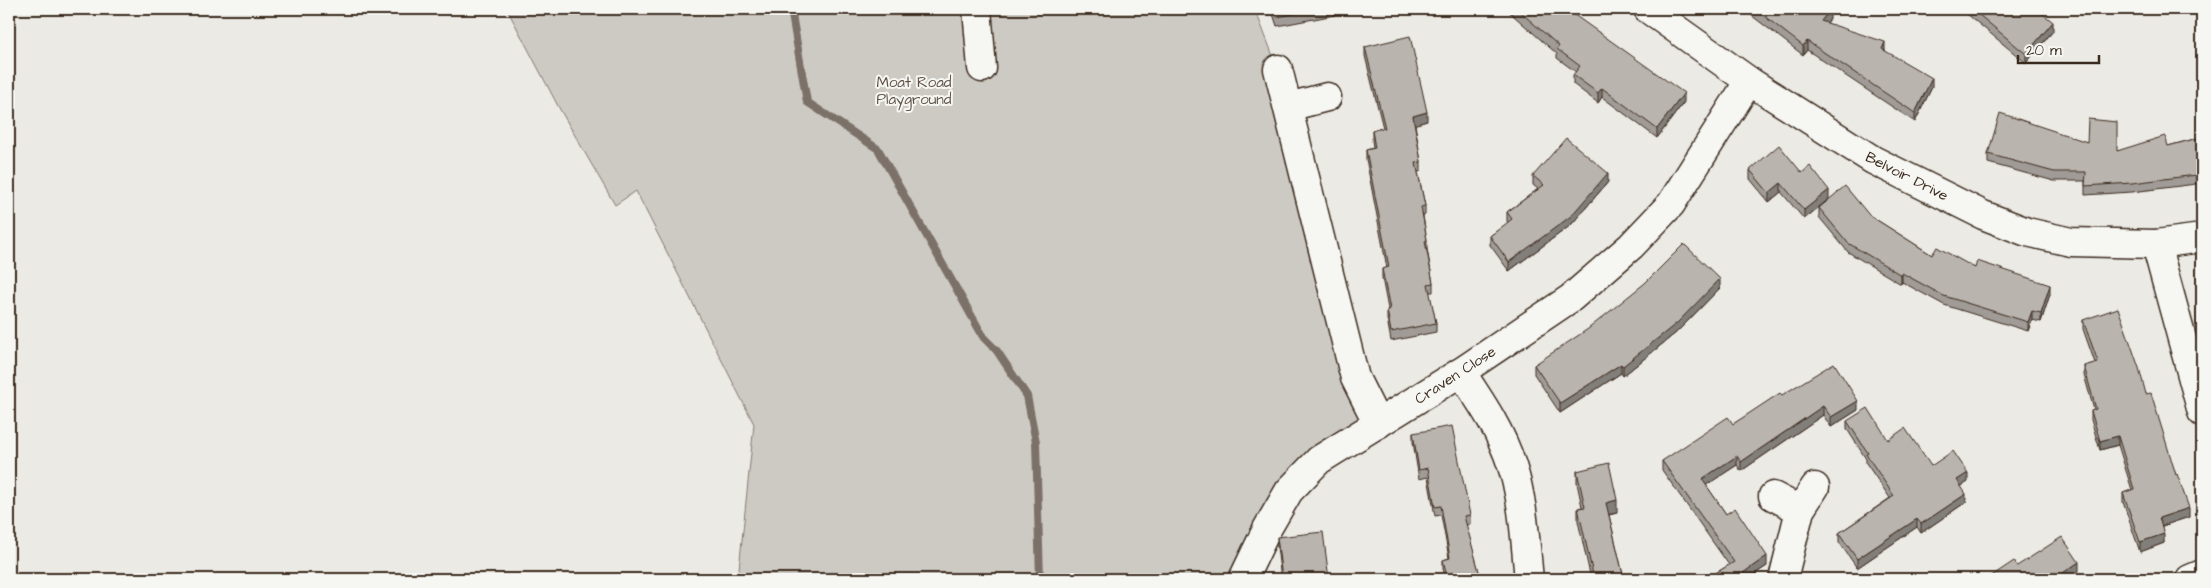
<svg xmlns="http://www.w3.org/2000/svg" width="2211" height="588" viewBox="0 0 2211 588" font-family="'Architects Daughter',sans-serif">
<style>
.green{fill:#cdcac4;stroke:#847a71}
.lines{fill:none;stroke-linecap:round;stroke-linejoin:round}
.stream{stroke:#7c7167;stroke-width:8}
.minor-casing{stroke:#3b2a1e;stroke-width:31}
.minor{stroke:#f6f6f2;stroke-width:28}
.wall{fill:#a09b96;stroke:#3b2a1e}
.shaded-wall{fill:#827e7a;stroke:#3b2a1e}
.building{fill:#bab4ae;stroke:#3b2a1e}
.labels{text-anchor:middle;stroke-width:4;stroke-linejoin:round;paint-order:stroke}
.park-label{font-size:15px;fill:#605248;stroke:#f6f6f2}
.street-label{font-size:15px;fill:#3b2a1e;stroke:#f6f6f2}
</style>
<rect width="100%" height="100%" fill="#ebeae5"/>
<filter id="ink" filterUnits="userSpaceOnUse"><feTurbulence type="fractalNoise" baseFrequency=".02" numOctaves="2"/><feDisplacementMap in="SourceGraphic" scale="10" xChannelSelector="R" yChannelSelector="G"/><feConvolveMatrix kernelMatrix="1 2 1 2 8 2 1 2 1" color-interpolation-filters="sRGB"/></filter>
<g filter="url(#ink)">
<!-- green -->
<path class="green" d="M 507,9 L 1255,9 L 1278,69 L 1378,424 L 1319,460 L 1245,579 L 738,579 L 754,424 L 636,191 L 615,205 L 558,106 Z"/>
<g class="lines">
<!-- stream -->
<path class="stream" d="M 791,9 L 807,102 L 878,149 L 984,338 L 997,351 L 1027,396 L 1036,442 L 1040,579"/>
<!-- minor casing -->
<g class="minor-casing">
<g id="minor">
<path d="M 977,9 L 982,68"/>
<path d="M 1648,9 L 1749,81 L 1873,160 L 1983,215 L 2027,232 L 2071,242 L 2156,244 L 2202,238"/>
<path d="M 1278,69 L 1355,378 L 1378,424"/>
<path d="M 1288,107 L 1327,97"/>
<path d="M 2156,244 L 2202,412"/>
<path d="M 1461,372 C 1481,402 1501,431 1512,466 C 1524,502 1525,542 1529,579"/>
<path d="M 1773,496 L 1800,510"/>
<path d="M 1243,579 L 1267,529 L 1289,491 L 1319,460 L 1461,372 L 1571,298 L 1631,246 L 1671,204 L 1749,81"/>
<path d="M 1783,579 L 1800,510 L 1815,487"/>
<path d="M 2190,579 L 2202,574"/>
</g>
</g>
<!-- minor -->
<use href="#minor" class="minor"/>
</g>
<!-- wall -->
<g class="wall">
<path d="M 1267,9 L 1335,9 L 1335,15 L 1277,26 L 1273,14 L 1268,15 Z"/>
<path d="M 1506,9 L 1566,9 L 1684,102 L 1657,138 L 1602,97 L 1598,103 L 1573,84 L 1573,75 L 1576,72 L 1557,58 L 1557,54 Z"/>
<path d="M 1743,9 L 1827,9 L 1830,19 L 1827,23 L 1885,51 L 1932,87 L 1915,122 L 1807,50 L 1803,55 Z"/>
<path d="M 1961,9 L 2037,9 L 2053,31 L 2026,63 Z"/>
<path d="M 1365,47 L 1427,121 L 1415,124 L 1421,162 L 1421,171 L 1418,172 L 1425,206 L 1425,215 L 1423,216 L 1427,240 L 1427,249 L 1433,283 L 1433,292 L 1429,292 L 1436,323 L 1436,332 L 1391,341 L 1387,319 L 1387,310 L 1388,309 L 1382,278 L 1382,269 L 1387,268 L 1366,159 L 1366,150 L 1373,148 L 1372,139 L 1372,130 L 1383,128 L 1365,56 Z"/>
<path d="M 2202,137 L 2196,184 L 2132,192 L 2085,195 L 2085,181 L 2054,181 L 1988,163 L 1988,154 L 2087,142 L 2117,151 L 2168,146 Z"/>
<path d="M 1750,170 L 1802,173 L 1829,199 L 1804,219 L 1781,192 L 1769,202 L 1750,179 Z"/>
<path d="M 1533,176 L 1608,182 L 1571,225 L 1509,271 L 1490,245 L 1490,236 L 1508,223 L 1507,221 L 1507,212 L 1538,189 L 1533,185 Z"/>
<path d="M 1819,208 L 1869,215 L 1932,255 L 1975,268 L 2050,294 L 2041,322 L 2032,320 L 2028,331 L 1944,305 L 1902,282 L 1901,284 L 1848,252 L 1819,217 Z"/>
<path d="M 1720,288 L 1677,332 L 1623,376 L 1621,373 L 1560,413 L 1534,374 L 1534,365 Z"/>
<path d="M 2083,320 L 2146,394 L 2176,475 L 2189,517 L 2162,526 L 2164,543 L 2140,552 L 2123,502 L 2123,493 L 2132,490 L 2118,445 L 2100,450 L 2091,420 L 2091,411 L 2094,410 L 2084,375 L 2084,366 L 2095,363 L 2083,329 Z"/>
<path d="M 1782,395 L 1858,410 L 1831,427 L 1823,415 L 1741,471 L 1737,465 L 1706,485 L 1726,514 L 1767,566 L 1747,579 L 1714,579 L 1714,574 L 1729,565 L 1662,470 L 1662,461 L 1733,424 Z"/>
<path d="M 1847,421 L 1888,440 L 1931,466 L 1968,482 L 1961,486 L 1966,502 L 1921,533 L 1917,527 L 1857,568 L 1839,542 L 1839,533 L 1890,498 L 1866,463 L 1866,459 L 1847,429 Z"/>
<path d="M 1413,433 L 1470,515 L 1470,524 L 1466,525 L 1481,579 L 1446,579 L 1443,569 L 1443,560 L 1449,558 L 1441,515 L 1435,516 L 1428,477 L 1419,479 L 1413,442 Z"/>
<path d="M 1577,471 L 1617,513 L 1609,515 L 1624,579 L 1591,579 L 1578,521 L 1578,508 L 1582,507 L 1577,483 Z"/>
<path d="M 1277,537 L 1329,579 L 1281,579 L 1277,547 Z"/>
</g>
<!-- shaded-wall -->
<g class="shaded-wall">
<path d="M 1830,10 L 1830,19 L 1821,30 L 1821,21 Z"/>
<path d="M 2053,22 L 2053,31 L 2026,63 L 2026,54 Z"/>
<path d="M 1807,41 L 1807,50 L 1803,55 L 1803,46 Z"/>
<path d="M 1885,42 L 1885,52 L 1882,49 Z"/>
<path d="M 1932,78 L 1932,87 L 1915,122 L 1915,113 Z"/>
<path d="M 1602,88 L 1602,97 L 1598,103 L 1598,93 Z"/>
<path d="M 1684,93 L 1684,102 L 1657,138 L 1657,129 Z"/>
<path d="M 1427,112 L 1427,121 L 1413,125 L 1413,116 Z"/>
<path d="M 1608,173 L 1608,182 L 1571,225 L 1509,271 L 1509,262 Z"/>
<path d="M 2202,173 L 2202,182 L 2196,184 L 2196,175 Z"/>
<path d="M 1781,183 L 1781,192 L 1769,202 L 1769,193 Z"/>
<path d="M 1829,190 L 1829,199 L 1804,219 L 1804,210 Z"/>
<path d="M 1902,273 L 1902,282 L 1901,284 L 1901,275 Z"/>
<path d="M 1720,279 L 1720,288 L 1677,332 L 1623,376 L 1623,366 Z"/>
<path d="M 2050,285 L 2050,294 L 2041,322 L 2041,313 Z"/>
<path d="M 2032,311 L 2032,320 L 2028,331 L 2028,322 Z"/>
<path d="M 1621,364 L 1621,373 L 1560,413 L 1560,403 Z"/>
<path d="M 1858,401 L 1858,410 L 1831,427 L 1831,417 Z"/>
<path d="M 1823,406 L 1823,415 L 1741,471 L 1741,462 Z"/>
<path d="M 2118,436 L 2118,445 L 2100,450 L 2100,441 Z"/>
<path d="M 1737,456 L 1737,465 L 1702,488 L 1702,479 Z"/>
<path d="M 1968,473 L 1968,482 L 1957,489 L 1957,480 Z"/>
<path d="M 1966,494 L 1966,502 L 1921,533 L 1921,524 Z"/>
<path d="M 1617,500 L 1617,513 L 1606,515 L 1606,503 Z"/>
<path d="M 2189,508 L 2189,517 L 2159,527 L 2159,518 Z"/>
<path d="M 1917,519 L 1917,527 L 1857,568 L 1857,559 Z"/>
<path d="M 2164,534 L 2164,543 L 2140,552 L 2140,542 Z"/>
<path d="M 1767,556 L 1767,566 L 1747,579 L 1743,573 Z"/>
<path d="M 2079,562 L 2079,571 L 2067,579 L 2054,579 Z"/>
</g>
<!-- building -->
<g class="building">
<path d="M 1275,9 L 1321,9 L 1277,17 Z"/>
<path d="M 1517,9 L 1566,9 L 1684,93 L 1657,129 L 1602,88 L 1598,93 L 1573,75 L 1580,66 L 1557,49 L 1559,46 Z"/>
<path d="M 1755,9 L 1827,9 L 1830,10 L 1821,21 L 1885,42 L 1882,49 L 1932,78 L 1915,113 L 1807,41 L 1803,46 Z"/>
<path d="M 1972,9 L 2037,9 L 2053,22 L 2026,54 Z"/>
<path d="M 1410,36 L 1427,112 L 1413,116 L 1421,162 L 1416,163 L 1425,206 L 1421,207 L 1427,240 L 1425,241 L 1433,283 L 1428,284 L 1436,323 L 1391,332 L 1387,310 L 1390,309 L 1382,269 L 1389,267 L 1366,150 L 1375,148 L 1372,130 L 1385,128 L 1365,47 Z"/>
<path d="M 2000,113 L 2087,142 L 2088,119 L 2117,122 L 2117,151 L 2165,136 L 2168,146 L 2202,137 L 2202,173 L 2196,175 L 2132,183 L 2085,186 L 2086,172 L 2054,172 L 1988,154 Z"/>
<path d="M 1566,138 L 1608,173 L 1571,216 L 1509,262 L 1490,236 L 1512,219 L 1507,212 L 1544,185 L 1533,176 Z"/>
<path d="M 1779,145 L 1802,173 L 1810,166 L 1829,190 L 1804,210 L 1781,183 L 1769,193 L 1750,170 Z"/>
<path d="M 1845,186 L 1869,215 L 1932,255 L 1937,247 L 1975,268 L 1977,261 L 2050,285 L 2041,313 L 2032,311 L 2028,322 L 1944,296 L 1902,273 L 1901,275 L 1848,243 L 1819,208 Z"/>
<path d="M 1684,244 L 1720,279 L 1677,323 L 1623,366 L 1621,364 L 1560,403 L 1534,365 L 1588,329 L 1645,283 Z"/>
<path d="M 2118,308 L 2139,368 L 2146,394 L 2151,393 L 2176,475 L 2177,474 L 2189,508 L 2159,518 L 2164,534 L 2140,542 L 2123,493 L 2134,489 L 2118,436 L 2100,441 L 2091,411 L 2096,409 L 2084,366 L 2098,362 L 2083,320 Z"/>
<path d="M 1834,363 L 1858,401 L 1831,417 L 1823,406 L 1741,462 L 1737,456 L 1702,479 L 1726,514 L 1735,508 L 1767,556 L 1743,573 L 1747,579 L 1717,579 L 1714,574 L 1734,562 L 1662,461 L 1728,417 L 1733,424 L 1780,393 L 1782,395 Z"/>
<path d="M 1868,408 L 1888,440 L 1905,428 L 1931,466 L 1953,451 L 1968,473 L 1957,480 L 1966,494 L 1921,524 L 1917,519 L 1857,559 L 1839,533 L 1894,496 L 1866,454 L 1868,453 L 1847,421 Z"/>
<path d="M 1452,426 L 1470,515 L 1464,516 L 1481,579 L 1448,579 L 1443,560 L 1450,558 L 1441,506 L 1435,507 L 1428,468 L 1419,470 L 1413,433 Z"/>
<path d="M 1609,463 L 1617,500 L 1606,503 L 1624,579 L 1594,579 L 1578,508 L 1585,507 L 1577,471 Z"/>
<path d="M 1323,532 L 1329,579 L 1291,579 L 1290,577 L 1282,578 L 1277,537 Z"/>
<path d="M 2062,537 L 2079,562 L 2054,579 L 2050,579 L 2047,576 L 2042,579 L 1987,579 L 2014,561 L 2017,566 Z"/>
</g>
</g>
<g class="labels">
<!-- park labels -->
<g class="park-label">
<text x="914" y="87">Moat Road<tspan x="914" dy="17">Playground</tspan></text>
</g>
<!-- street labels -->
<g class="street-label">
<text transform="translate(1907 176) rotate(27)" y="5">Belvoir Drive</text>
<text transform="translate(1455 375) rotate(-33)" y="5">Craven Close</text>
</g>
</g>
<!-- margin -->
<rect width="2211" height="588" fill="none" stroke="#f6f6f2" stroke-width="30"/>
<rect x="15" y="15" width="2181" height="558" fill="none" stroke="#3b2a1e" stroke-width="2" filter="url(#ink)"/>
<!-- scale -->
<path d="M2018 55v8h81v-8" fill="none" stroke="#3b2a1e" stroke-width="2.5"/>
<text x="2026" y="55" font-size="15" fill="#3b2a1e" stroke="#f6f6f2" stroke-width="4" paint-order="stroke">20 m</text>
</svg>
